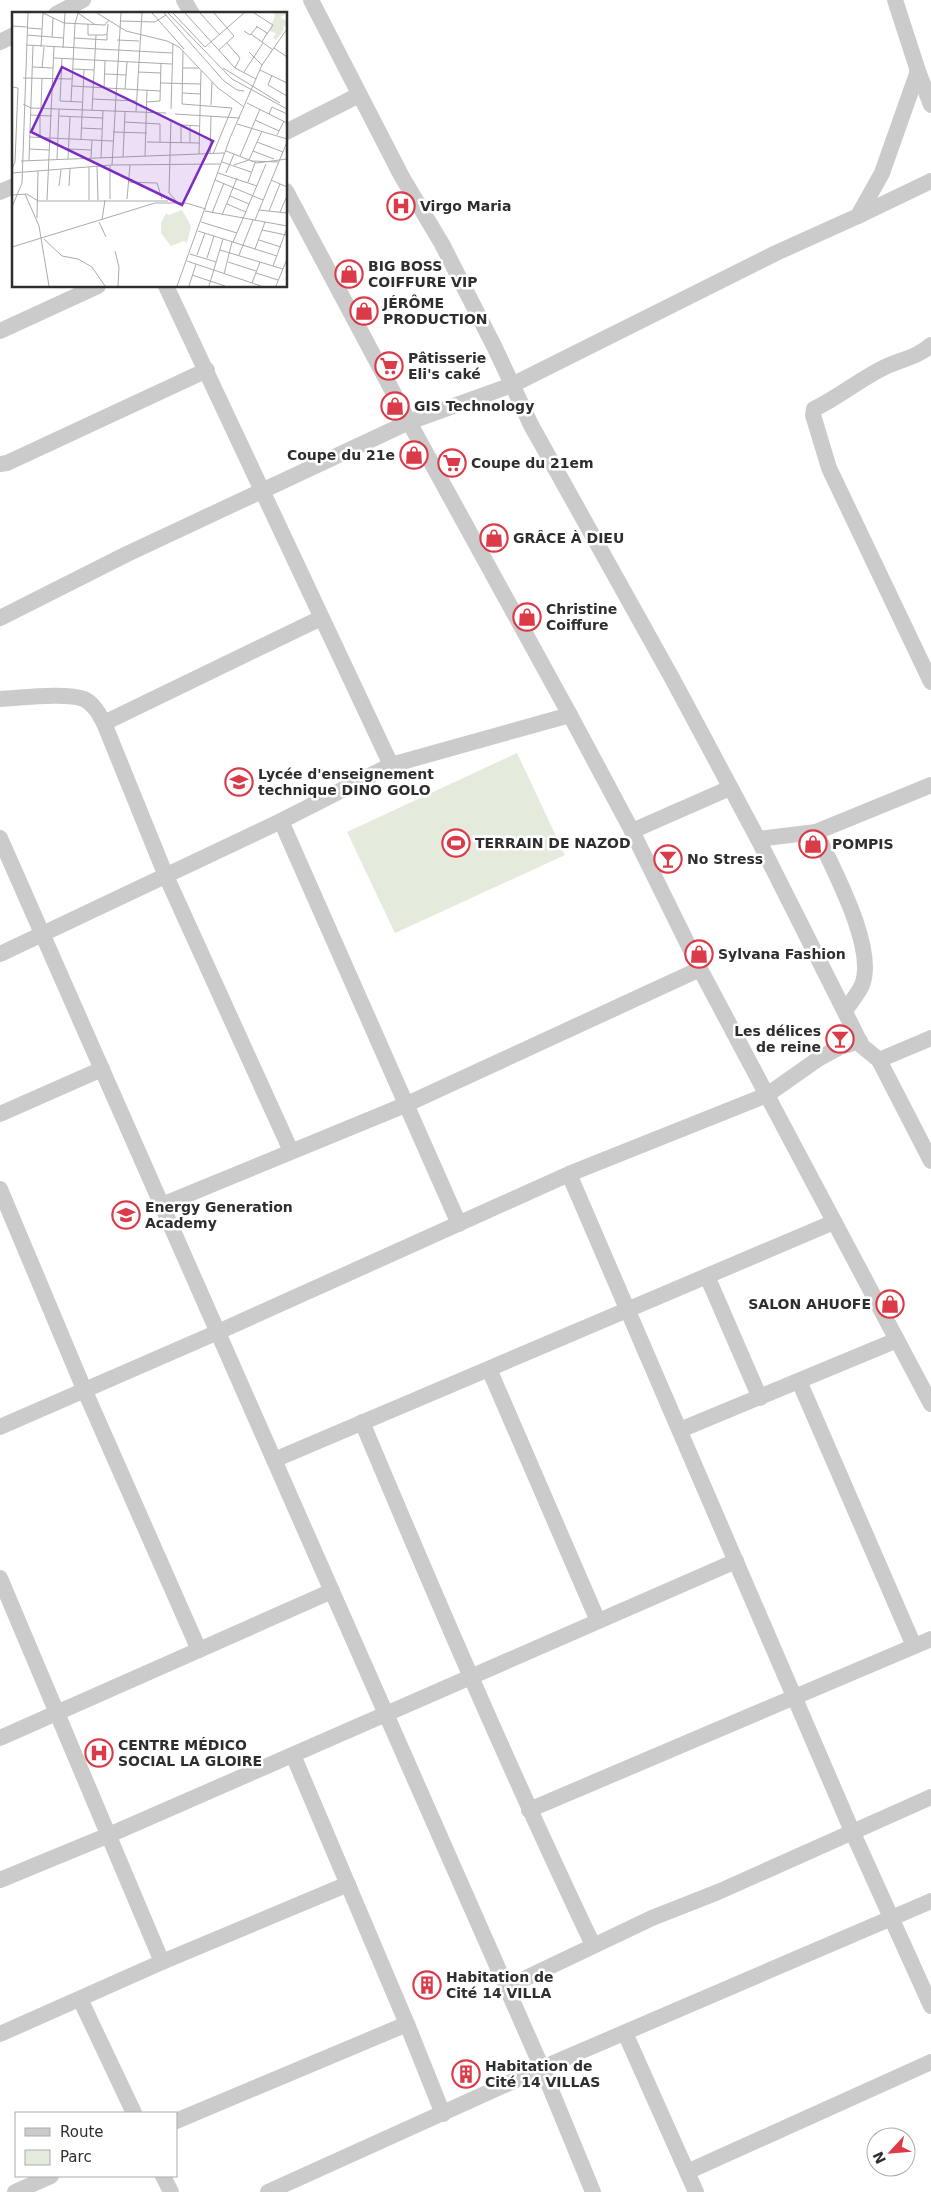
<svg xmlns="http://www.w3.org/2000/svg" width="931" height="2192" viewBox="0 0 931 2192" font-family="'DejaVu Sans',sans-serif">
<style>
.park{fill:#e4ebdd}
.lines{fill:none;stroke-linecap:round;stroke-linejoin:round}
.minor{stroke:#cbcbcb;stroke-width:16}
.labels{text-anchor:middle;stroke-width:5;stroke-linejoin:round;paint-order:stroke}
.poi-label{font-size:14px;font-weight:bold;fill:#2e2e2e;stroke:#fff;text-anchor:start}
.inset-road{fill:none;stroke:#ababab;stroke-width:1}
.view{fill:#7b2cbf;fill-opacity:0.15;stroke:#7b2cbf;stroke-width:2.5}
.inset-edge{fill:none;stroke:#2e2e2e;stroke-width:2.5}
</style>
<rect width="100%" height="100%" fill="#fff"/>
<!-- park -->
<path class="park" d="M 517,753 L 565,855 L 395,933 L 347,832 Z"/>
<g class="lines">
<!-- minor -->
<g class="minor">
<path d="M 184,0 L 192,14"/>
<path d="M 311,0 L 402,177 L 442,244 L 495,348 L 531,425 L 672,678 L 758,839 L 862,1046 L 879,1060 L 931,1161"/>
<path d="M 895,0 L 918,71 L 931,105"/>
<path d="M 56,14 L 83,0"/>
<path d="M 0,42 L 14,35"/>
<path d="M 286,132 L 359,95"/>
<path d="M 286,191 L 409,422 L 570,715 L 632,831 L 700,969 L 931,1404"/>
<path d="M 0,192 L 14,186"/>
<path d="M 858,216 L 931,181"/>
<path d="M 166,286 L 391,765"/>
<path d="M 0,331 L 98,286"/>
<path d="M 931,345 C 918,357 900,360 885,367 C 860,379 839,397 814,409 L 813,415 L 829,468 L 931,682"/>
<path d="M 0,464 L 7,463 L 207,370"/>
<path d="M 0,618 L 127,554 L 409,422 L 512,385 L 776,253 L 858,216 L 882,173 L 918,71"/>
<path d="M 0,699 C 21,698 66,692 84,699 C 94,704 99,714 104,723"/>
<path d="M 281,821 L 459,1224"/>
<path d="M 632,831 L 730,788"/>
<path d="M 816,832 C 832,867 877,948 862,985 C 858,994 850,1003 845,1011"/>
<path d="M 0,838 L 542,2068 L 593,2192"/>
<path d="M 758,839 L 816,832 L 931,785"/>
<path d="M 0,954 L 281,821 L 391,765 L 570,715"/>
<path d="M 879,1060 L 931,1038"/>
<path d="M 0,1114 L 102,1069"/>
<path d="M 291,1151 L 166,876 L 104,723 L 321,618"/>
<path d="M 569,1174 L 852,1831 L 931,2006"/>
<path d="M 0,1189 L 84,1389 L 199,1650"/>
<path d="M 162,1205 L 405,1105 L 700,969"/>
<path d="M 707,1276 L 760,1398"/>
<path d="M 489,1369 L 598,1621"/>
<path d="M 799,1381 L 914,1646"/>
<path d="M 362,1422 C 436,1598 511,1773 593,1945"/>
<path d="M 0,1427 L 218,1332 L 569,1174 L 767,1095 L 818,1059 L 840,1047 L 860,1041"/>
<path d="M 680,1430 L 897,1340"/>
<path d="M 274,1460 L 834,1222"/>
<path d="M 0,1578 L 162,1962"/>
<path d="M 0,1738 L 332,1591"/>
<path d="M 529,1810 L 931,1639"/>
<path d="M 0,1880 L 109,1835 L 736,1561"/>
<path d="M 507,1987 L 652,1918 L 718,1892 L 931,1797"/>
<path d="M 80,1999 L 134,2113"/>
<path d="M 407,2024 L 443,2114"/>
<path d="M 625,2033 L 696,2192"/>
<path d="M 0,2034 L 162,1962 L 348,1884"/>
<path d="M 176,2121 L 407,2024 L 293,1755"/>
<path d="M 687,2172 L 931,2062"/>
<path d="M 163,2176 L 171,2192"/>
<path d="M 15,2192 L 51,2176"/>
<path d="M 268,2192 L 542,2068 L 931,1901"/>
</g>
</g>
<!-- icons -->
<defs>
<g id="hospital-ring" transform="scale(1.4375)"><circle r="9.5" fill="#fff" stroke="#db3a48" stroke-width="1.5"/><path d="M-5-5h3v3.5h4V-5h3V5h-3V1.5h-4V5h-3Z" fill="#db3a48"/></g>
<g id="shop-ring" transform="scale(1.4375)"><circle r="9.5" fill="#fff" stroke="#db3a48" stroke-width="1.5"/><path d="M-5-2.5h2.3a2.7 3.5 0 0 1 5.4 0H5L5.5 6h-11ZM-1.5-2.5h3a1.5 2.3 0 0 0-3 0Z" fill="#db3a48"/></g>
<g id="supermarket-ring" transform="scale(1.4375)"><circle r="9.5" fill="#fff" stroke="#db3a48" stroke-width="1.5"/><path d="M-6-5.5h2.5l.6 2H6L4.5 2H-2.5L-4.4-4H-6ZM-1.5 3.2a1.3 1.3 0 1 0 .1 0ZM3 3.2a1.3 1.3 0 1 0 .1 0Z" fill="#db3a48"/></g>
<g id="school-ring" transform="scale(1.4375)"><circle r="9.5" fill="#fff" stroke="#db3a48" stroke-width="1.5"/><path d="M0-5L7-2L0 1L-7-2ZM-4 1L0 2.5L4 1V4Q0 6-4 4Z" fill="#db3a48"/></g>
<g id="stadium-ring" transform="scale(1.4375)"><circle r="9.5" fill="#fff" stroke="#db3a48" stroke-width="1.5"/><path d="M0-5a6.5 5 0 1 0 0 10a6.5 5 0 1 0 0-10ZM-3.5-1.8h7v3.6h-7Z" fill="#db3a48"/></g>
<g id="bar-ring" transform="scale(1.4375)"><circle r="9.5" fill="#fff" stroke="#db3a48" stroke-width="1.5"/><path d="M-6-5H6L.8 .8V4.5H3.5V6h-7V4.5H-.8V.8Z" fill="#db3a48"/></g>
<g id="university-ring" transform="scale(1.4375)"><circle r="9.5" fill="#fff" stroke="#db3a48" stroke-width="1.5"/><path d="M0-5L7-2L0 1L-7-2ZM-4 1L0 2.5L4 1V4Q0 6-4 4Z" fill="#db3a48"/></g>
<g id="building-ring" transform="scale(1.4375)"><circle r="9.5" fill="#fff" stroke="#db3a48" stroke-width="1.5"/><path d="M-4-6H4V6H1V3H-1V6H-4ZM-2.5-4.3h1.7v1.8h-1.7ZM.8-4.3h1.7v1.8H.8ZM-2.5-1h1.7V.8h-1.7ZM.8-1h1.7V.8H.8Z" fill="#db3a48"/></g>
</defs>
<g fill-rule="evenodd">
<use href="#hospital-ring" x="401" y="206"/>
<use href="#shop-ring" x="349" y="274"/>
<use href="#shop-ring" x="364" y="311"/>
<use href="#supermarket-ring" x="389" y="366"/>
<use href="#shop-ring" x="395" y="406"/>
<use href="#shop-ring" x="414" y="455"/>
<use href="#supermarket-ring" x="452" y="463"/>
<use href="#shop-ring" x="494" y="538"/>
<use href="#shop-ring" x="527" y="617"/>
<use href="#school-ring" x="239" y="782"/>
<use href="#stadium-ring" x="456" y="843"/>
<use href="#shop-ring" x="813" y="844"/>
<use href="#bar-ring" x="668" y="859"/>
<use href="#shop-ring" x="699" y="954"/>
<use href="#bar-ring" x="840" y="1039"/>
<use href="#university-ring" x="126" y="1215"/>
<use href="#shop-ring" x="890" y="1304"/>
<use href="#hospital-ring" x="99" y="1753"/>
<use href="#building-ring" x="427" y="1985"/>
<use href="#building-ring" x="466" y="2074"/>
</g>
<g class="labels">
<!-- poi labels -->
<g class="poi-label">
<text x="420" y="211">Virgo Maria</text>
<text x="368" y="271">BIG BOSS<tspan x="368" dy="16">COIFFURE VIP</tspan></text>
<text x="383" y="308">JÉRÔME<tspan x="383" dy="16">PRODUCTION</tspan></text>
<text x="408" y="363">Pâtisserie<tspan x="408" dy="16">Eli's caké</tspan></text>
<text x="414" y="411">GIS Technology</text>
<text x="395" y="460" text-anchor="end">Coupe du 21e</text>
<text x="471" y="468">Coupe du 21em</text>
<text x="513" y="543">GRÂCE À DIEU</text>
<text x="546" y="614">Christine<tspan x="546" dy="16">Coiffure</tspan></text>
<text x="258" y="779">Lycée d'enseignement<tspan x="258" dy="16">technique DINO GOLO</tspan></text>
<text x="475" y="848">TERRAIN DE NAZOD</text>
<text x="832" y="849">POMPIS</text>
<text x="687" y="864">No Stress</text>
<text x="718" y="959">Sylvana Fashion</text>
<text x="821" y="1036" text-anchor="end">Les délices<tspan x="821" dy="16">de reine</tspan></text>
<text x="145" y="1212">Energy Generation<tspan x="145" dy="16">Academy</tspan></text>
<text x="871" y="1309" text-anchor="end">SALON AHUOFE</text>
<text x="118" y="1750">CENTRE MÉDICO<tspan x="118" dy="16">SOCIAL LA GLOIRE</tspan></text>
<text x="446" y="1982">Habitation de<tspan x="446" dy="16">Cité 14 VILLA</tspan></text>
<text x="485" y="2071">Habitation de<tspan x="485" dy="16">Cité 14 VILLAS</tspan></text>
</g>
</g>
<!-- overview -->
<g transform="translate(12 12)">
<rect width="275" height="275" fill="#fff"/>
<path d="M 261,1 L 275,1 L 269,5 L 275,10 L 275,17 L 271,13 L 272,18 L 264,28 L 261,26 L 264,21 L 257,19 L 263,3 Z" fill="#e4ebdd"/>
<path d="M 170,198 L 179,214 L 175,231 L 172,229 L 159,234 L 149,221 L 149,211 L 154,201 L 157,203 Z" fill="#e4ebdd"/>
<path class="inset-road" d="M 31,1 L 52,11 L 93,13 L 97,8M 66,1 L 82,12M 85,1 L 114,19 L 155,29 L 167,35 L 206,76 L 232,95M 140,1 L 172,37M 152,1 L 212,69 L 225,78 L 232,79M 156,1 L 220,67 L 275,97M 161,1 L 193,35 L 232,1M 173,1 L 223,56 L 244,67M 188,1 L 208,23M 202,1 L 222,24 L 207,38M 242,1 L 261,13 L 255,22M 109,9 L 143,10 L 154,3M 76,12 L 76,23 L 92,23 L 95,22 L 96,12M 0,14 L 15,15M 244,14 L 255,21 L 250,30M 15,16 L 30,17M 232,19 L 238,23 L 245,15M 239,22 L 261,38M 15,23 L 51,26M 40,25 L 41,6M 62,26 L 95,28 L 95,22M 105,28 L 127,29M 215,31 L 228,46 L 223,56M 14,33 L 160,41M 29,35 L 31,1M 51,36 L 53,1M 262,36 L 275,45M 171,39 L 170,92 L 220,96 L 201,142M 237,40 L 250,53M 42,46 L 160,52M 50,47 L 48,89 L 70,90M 20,55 L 41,56M 30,56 L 32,35M 171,56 L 187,56M 211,56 L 268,91M 61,57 L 82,58M 248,58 L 275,71M 126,60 L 149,61M 232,60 L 251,31M 93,62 L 114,63M 260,63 L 256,73 L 275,84M 11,66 L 61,67M 149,71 L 189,72M 60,74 L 148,79M 0,75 L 6,76 L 3,150 L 0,157M 92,76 L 93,49M 113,77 L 115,50M 170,81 L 189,82M 81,87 L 124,89M 59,90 L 63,12 L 66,1M 135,90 L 148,89 L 149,51M 235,91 L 275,111M 11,92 L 19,96 L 154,101M 199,93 L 200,70M 29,96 L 30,66M 159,97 L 161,31M 80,98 L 84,23M 124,100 L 130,1M 163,102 L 228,106M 257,102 L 260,95 L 275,102M 18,103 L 40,104M 47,104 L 91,106M 159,107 L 157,181 L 165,190M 243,108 L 267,119M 112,110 L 148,112 L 148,130M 225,112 L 275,127M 69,116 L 90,117M 101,120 L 135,121M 265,123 L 272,109M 17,125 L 101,129M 28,126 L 28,103M 69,127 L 72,58M 135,130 L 188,131M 245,130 L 271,140M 169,131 L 169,113 L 188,114M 178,131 L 178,114M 17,137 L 38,138M 57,137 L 79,138M 214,139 L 245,151 L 275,147M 241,139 L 262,147M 187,142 L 189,59M 198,142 L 199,104M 133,144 L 135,78M 228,144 L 248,97M 111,145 L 113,100M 79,146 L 80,128M 89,146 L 91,99M 45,147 L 47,97M 56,147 L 58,105M 17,148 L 21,34M 9,149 L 212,141M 239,149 L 266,150M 210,150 L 239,160M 100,153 L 109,1M 222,153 L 237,148 L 250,119M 85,154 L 86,188M 98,154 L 98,187M 77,155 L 77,188M 0,161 L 100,153 L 208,152M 206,161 L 245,174M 214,161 L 222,142M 203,168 L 251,188M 259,168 L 275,175M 116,170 L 145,171 L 150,187M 236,170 L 243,151M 47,174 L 49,158M 57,174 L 58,157M 13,182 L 27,214 L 37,274M 0,183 L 15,182 L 26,189 L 156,189M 218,184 L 237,192M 115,187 L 118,153M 35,188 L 42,35M 215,192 L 234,200M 0,195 L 10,171 L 16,1M 247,198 L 275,201M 193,199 L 275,214M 257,199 L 268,172M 268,200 L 275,184M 200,201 L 212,171M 210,203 L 225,166M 25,206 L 26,159M 90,208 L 93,188M 243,208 L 275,130M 87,210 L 94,225M 189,210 L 225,221M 250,218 L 274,223M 186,219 L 265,244M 32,227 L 50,244 L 66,247 L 80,255 L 93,274M 247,228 L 269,235M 221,230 L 254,152M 0,235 L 143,191 L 174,191 L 194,197M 243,237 L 253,210M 208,238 L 271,257M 103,239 L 107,255 L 106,274M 178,242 L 204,250M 185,243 L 193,221M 227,243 L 241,208M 195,246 L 202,224M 175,249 L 249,274M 216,250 L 244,259M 261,254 L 275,216M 244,261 L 266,268M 212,262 L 220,230M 180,263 L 213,274M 240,271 L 248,250M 165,274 L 218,126 L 250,53 L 275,17M 177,274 L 184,252M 197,274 L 211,227M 264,274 L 275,247"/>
<path class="view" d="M 50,55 L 201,129 L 170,193 L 19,120 Z"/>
<rect width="275" height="275" class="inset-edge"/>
</g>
<!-- legend -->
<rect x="15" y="2112" width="162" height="65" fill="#ffffff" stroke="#ababab"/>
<rect x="25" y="2128" width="25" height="8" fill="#cbcbcb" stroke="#ababab"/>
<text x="60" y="2137" font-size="15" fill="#2e2e2e">Route</text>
<rect x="25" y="2150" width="25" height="15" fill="#e4ebdd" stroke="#ababab"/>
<text x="60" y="2162" font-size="15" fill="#2e2e2e">Parc</text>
<!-- north arrow -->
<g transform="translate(891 2152) rotate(244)"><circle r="24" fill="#ffffff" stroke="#ababab"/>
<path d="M0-4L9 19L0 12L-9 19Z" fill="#db3a48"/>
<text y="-8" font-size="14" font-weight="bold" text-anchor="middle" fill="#2e2e2e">N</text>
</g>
</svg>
